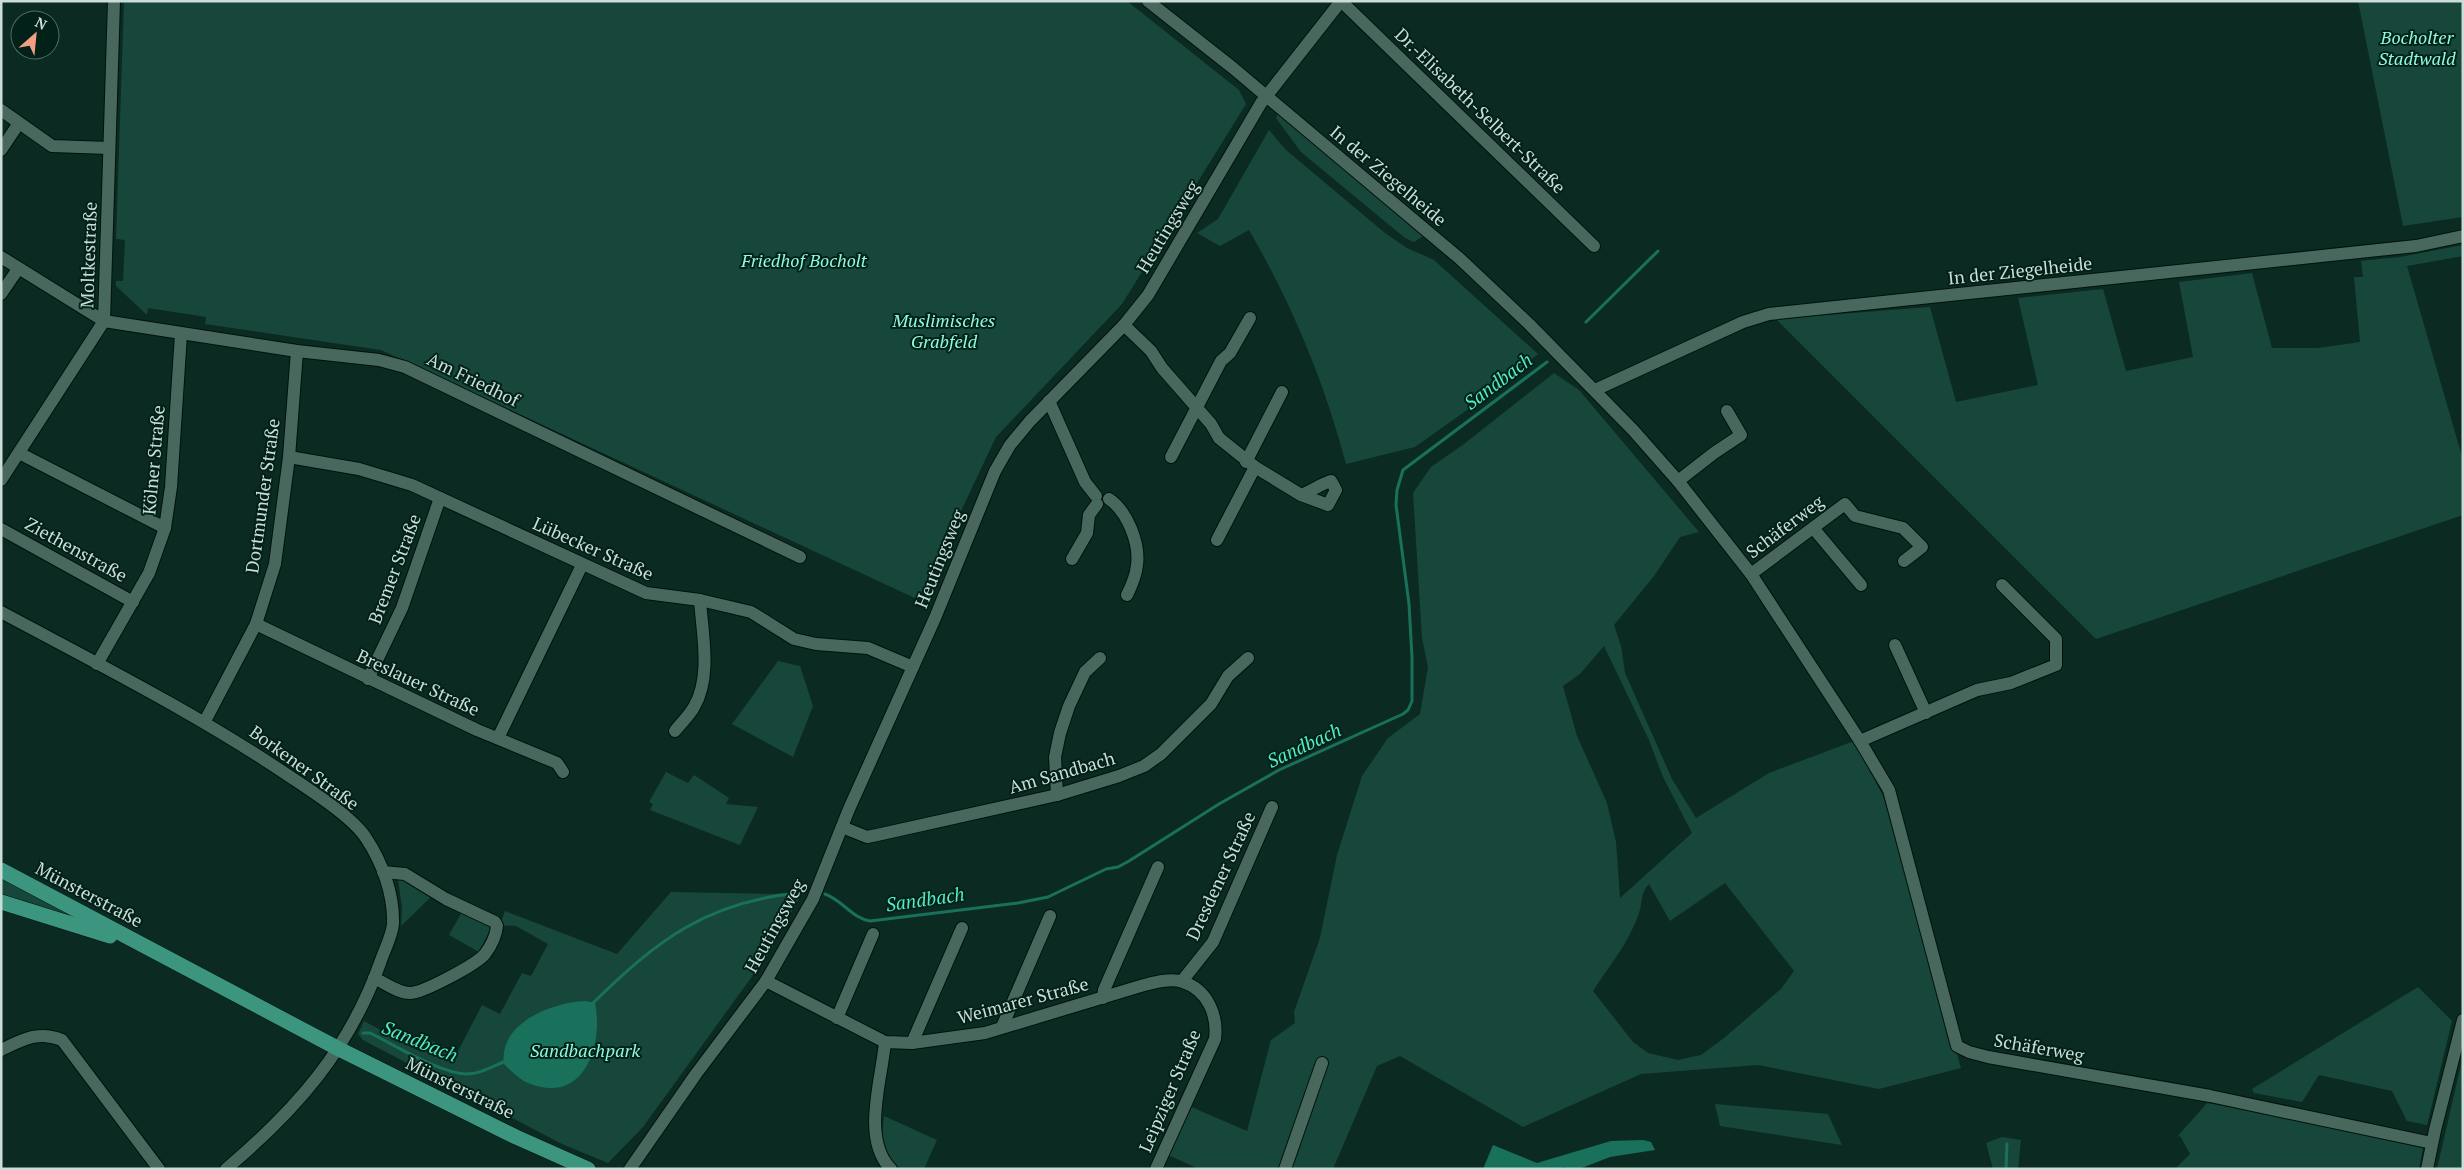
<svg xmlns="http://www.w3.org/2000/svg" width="2464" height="1170" viewBox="0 0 2464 1170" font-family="'PT Serif',serif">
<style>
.green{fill:#17473a;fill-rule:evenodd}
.water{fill:#19715c}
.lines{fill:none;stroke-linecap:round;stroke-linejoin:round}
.stream{stroke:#19715c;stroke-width:3}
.minor-casing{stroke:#00120c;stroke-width:14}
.major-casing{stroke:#00120c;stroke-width:16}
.minor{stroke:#48685e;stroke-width:12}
.major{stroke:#3c957e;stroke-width:15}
.labels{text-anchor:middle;stroke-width:4;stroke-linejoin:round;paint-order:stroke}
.park-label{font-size:18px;font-style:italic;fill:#8ffbdc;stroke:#012119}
.street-label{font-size:18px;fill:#ccddd7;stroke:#012119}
.water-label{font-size:19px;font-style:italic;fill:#55ebc5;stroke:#012119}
</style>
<rect width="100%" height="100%" fill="#0b2b22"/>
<!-- green -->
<g class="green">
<path d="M 124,1 L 1127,1 L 1239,90 L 1246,104 L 1122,304 L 996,437 L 919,600 L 381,350 L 205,324 L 206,317 L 148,308 L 147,315 L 116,286 L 116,281 L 123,281 L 125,240 L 116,239 Z"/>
<path d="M 2358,1 L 2463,1 L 2463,217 L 2403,226 Z"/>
<path d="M 1278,114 L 1423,236 L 1414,242 L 1405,238 L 1301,152 L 1276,118 Z"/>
<path d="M 1269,130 L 1286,150 L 1385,233 L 1407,248 L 1434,260 L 1538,354 L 1467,410 L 1415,447 L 1346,464 C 1324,381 1292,304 1249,230 L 1220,246 L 1197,233 L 1218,219 Z"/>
<path d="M 2463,245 L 2463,256 L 2407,266 L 2463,460 L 2463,515 L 2096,639 L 1776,319 L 1930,307 L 1956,402 L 2038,385 L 2018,298 L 2103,289 L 2126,371 L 2193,357 L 2179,282 L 2252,273 L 2272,348 L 2319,348 L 2360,342 L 2354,277 L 2363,277 L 2361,261 L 2400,257 Z"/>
<path d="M 1554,373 L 1579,390 L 1699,532 L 1680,537 L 1654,576 L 1614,625 L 1621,646 L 1625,673 L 1672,779 L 1696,818 L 1769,773 L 1854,741 L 1883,796 L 1961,1068 L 1879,1089 L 1758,1065 L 1641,1074 L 1523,1127 L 1400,1056 L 1377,1066 L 1333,1169 L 1199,1169 L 1168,1155 L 1189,1106 L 1247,1131 L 1271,1040 L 1295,1023 L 1294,1012 L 1320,938 L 1337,855 L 1362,776 L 1388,738 L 1420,714 L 1428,667 L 1422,638 L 1413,493 L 1431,467 L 1464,444 ZM 1604,646 L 1649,740 L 1663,777 L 1692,833 L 1620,898 L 1616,842 L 1607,803 L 1577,736 L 1563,686 L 1580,674 ZM 1725,883 L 1794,971 L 1781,989 L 1724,1038 L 1701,1055 L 1678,1060 L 1648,1053 L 1633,1042 L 1593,991 C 1609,966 1630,941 1639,913 C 1643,902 1640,893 1649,884 L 1670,921 Z"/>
<path d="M 778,661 L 800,666 L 813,706 L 793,757 L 732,724 Z"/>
<path d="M 666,772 L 688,783 L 694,775 L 729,798 L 726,804 L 758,807 L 740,845 L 650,810 L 653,804 L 649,802 Z"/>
<path d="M 1,875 L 60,906 L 82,922 L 1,895 Z"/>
<path d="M 401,877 L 432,896 L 401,926 L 402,908 L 398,879 Z"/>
<path d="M 803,891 L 769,953 L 643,1127 L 608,1163 L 562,1144 L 363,1040 L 358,1034 L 364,1021 L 421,1052 L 428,1039 L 457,1053 L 482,1005 L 500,1014 L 522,973 L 531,976 L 548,944 L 516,926 L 500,925 L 505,911 L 617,954 L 671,892 L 774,894 Z"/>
<path d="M 462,912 L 491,928 L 479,952 L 449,935 Z"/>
<path d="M 2418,987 L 2452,1021 L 2427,1125 L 2407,1121 L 2392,1091 L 2319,1075 L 2302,1102 L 2254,1093 L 2252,1089 Z"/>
<path d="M 2463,1056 L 2463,1169 L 2437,1169 Z"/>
<path d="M 2207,1103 L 2416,1142 L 2423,1147 L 2419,1169 L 2175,1169 L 2190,1154 L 2180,1136 L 2177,1137 Z"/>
<path d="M 1715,1104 L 1828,1114 L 1842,1145 L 1720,1126 Z"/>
<path d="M 884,1116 L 937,1140 L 924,1169 L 900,1169 C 879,1150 882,1142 884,1116 Z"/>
<path d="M 2002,1137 L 2021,1140 L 2018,1169 L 1993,1169 L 1986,1143 Z"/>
</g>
<!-- water -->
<g class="water">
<path d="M 585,1001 L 595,1003 C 604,1046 583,1106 528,1083 C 519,1079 511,1071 504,1064 C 498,1023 553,1002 585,1001 Z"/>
<path d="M 1643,1140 L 1651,1142 L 1655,1150 L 1610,1157 L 1579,1169 L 1566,1169 L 1565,1167 L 1562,1169 L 1483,1169 L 1493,1145 L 1537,1163 L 1611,1141 Z"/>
</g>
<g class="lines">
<!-- stream -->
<g class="stream">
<path d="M 1586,322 L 1658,251"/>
<path d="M 825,894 C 842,900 852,918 870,921 L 1018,903 L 1048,897 L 1106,869 L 1118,867 L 1129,861 L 1219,804 L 1279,770 L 1403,714 L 1408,710 L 1412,701 L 1412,657 L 1409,604 L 1396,505 L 1397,490 L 1403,470 L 1547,362"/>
<path d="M 592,1004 C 656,941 708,900 802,893"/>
<path d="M 363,1033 L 370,1033 C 395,1045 439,1073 466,1074 C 481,1074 493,1066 506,1061"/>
<path d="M 2006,1169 L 2007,1144"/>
</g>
<!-- minor casing -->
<g class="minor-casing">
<g id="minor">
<path d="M 1148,1 L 1233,68 L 1459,258 L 1529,324 L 1633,430 L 1678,481 L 1751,574 L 1860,741 L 1889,790 L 1957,1046 L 1969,1052 L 1988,1057 L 2210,1096 L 2432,1143"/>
<path d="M 1341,1 L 1594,246"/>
<path d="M 1,110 L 52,146 L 109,148"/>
<path d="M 1,150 L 19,123"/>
<path d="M 1,257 L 104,321 L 297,351 L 379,360 L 405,367 L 800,557"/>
<path d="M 1,294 L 18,269"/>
<path d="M 1124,325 L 1151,351 L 1162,368 L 1211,424 L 1219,438 L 1255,467 L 1301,495 L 1328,505 L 1336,490 L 1331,481 C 1320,484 1312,491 1301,495"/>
<path d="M 1595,390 L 1743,322 L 1769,314 L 2416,246 L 2463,236"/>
<path d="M 1049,401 L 1085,482 L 1096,496"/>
<path d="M 19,453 L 165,528"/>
<path d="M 289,457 L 359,469 L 412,485 L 646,593 L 700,600 L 751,612 L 794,639 L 816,644 L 868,648 L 913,667"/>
<path d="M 1171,457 L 1221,361 L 1230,353 L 1250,318"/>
<path d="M 1246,462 L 1282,392"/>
<path d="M 1,480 L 104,321 L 114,1"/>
<path d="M 1678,481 L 1714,453 L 1741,435 L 1727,411"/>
<path d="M 1109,499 C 1127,511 1140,543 1137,565 C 1136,575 1132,585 1127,595"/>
<path d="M 1,529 L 133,602"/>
<path d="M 1814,529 L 1861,585"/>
<path d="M 1217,540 L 1255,467"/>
<path d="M 1072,559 L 1087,533 L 1089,515 L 1097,504"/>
<path d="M 1751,574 L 1845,504 L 1855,516 L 1903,528 L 1922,547 L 1904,561"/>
<path d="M 1,612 C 100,665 199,715 292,778 C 313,792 352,817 366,838 C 382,862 394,894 393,924 C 392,936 384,951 380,963 C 349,1050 296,1110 226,1169"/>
<path d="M 256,624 L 477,730 L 557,763 L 563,772"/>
<path d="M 1895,645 L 1926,713"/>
<path d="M 97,664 L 149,573 L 165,528 L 171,487 L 181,334"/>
<path d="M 368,679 L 402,608 L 440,498"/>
<path d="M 205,721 L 256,624 L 275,564 L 289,457 L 297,351"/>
<path d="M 675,731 C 681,723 689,716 694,707 C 712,677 702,632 700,600"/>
<path d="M 498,738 L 582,565"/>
<path d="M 1860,741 L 1977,690 L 2011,683 L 2056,665 L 2056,639 L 2002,585"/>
<path d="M 1057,795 L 1055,757 L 1060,733 L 1069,706 L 1085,672 L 1100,658"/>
<path d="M 842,827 L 867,837 L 877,835 L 1057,795 L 1119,776 L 1144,766 L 1161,754 L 1211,704 L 1228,676 L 1248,658"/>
<path d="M 374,978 C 385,983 398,993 410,993 C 423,993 477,964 485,954 C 491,946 496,936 497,926 L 495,922 L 446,899 L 405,874 L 383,872"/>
<path d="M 766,981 L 885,1042 L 912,1043 L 985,1033 L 1144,985 C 1156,982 1171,978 1183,982 C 1208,990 1218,1016 1215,1039 L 1156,1169"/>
<path d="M 1182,981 L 1213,942 L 1272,807"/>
<path d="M 1103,998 L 1104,990 L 1158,867"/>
<path d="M 837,1018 L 873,934"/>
<path d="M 1002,1027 L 1050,916"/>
<path d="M 885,1042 C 882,1079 861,1139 891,1169"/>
<path d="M 912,1043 L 962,928"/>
<path d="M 1,1050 C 22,1040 39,1030 62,1040 L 159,1169"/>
<path d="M 630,1169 L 696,1074 L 766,981 L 813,899 L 849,809 L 935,618 L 995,471 L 1010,445 L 1030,421 L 1124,325 L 1148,295 L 1261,103 L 1341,1"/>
<path d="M 1285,1169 L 1322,1063"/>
<path d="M 2427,1169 L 2435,1130 L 2463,1020"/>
</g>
</g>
<!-- major casing -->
<g class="major-casing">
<g id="major">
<path d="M 1,870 L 339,1049 L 516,1137 L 588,1169"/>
<path d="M 1,902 L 110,936"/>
</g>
</g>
<!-- minor -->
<use href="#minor" class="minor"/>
<!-- major -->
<use href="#major" class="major"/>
</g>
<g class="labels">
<!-- park labels -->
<g class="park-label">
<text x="2417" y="44">Bocholter<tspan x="2417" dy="21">Stadtwald</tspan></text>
<text x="804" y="267">Friedhof Bocholt</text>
<text x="944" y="327">Muslimisches<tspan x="944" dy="21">Grabfeld</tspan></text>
<text x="585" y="1057">Sandbachpark</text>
</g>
<!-- street labels -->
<g class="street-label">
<text transform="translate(1480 111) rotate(44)" y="6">Dr.-Elisabeth-Selbert-Straße</text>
<text transform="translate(1388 176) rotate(40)" y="6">In der Ziegelheide</text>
<text transform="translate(1168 227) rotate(-59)" y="6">Heutingsweg</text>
<text transform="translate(89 255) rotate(-88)" y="6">Moltkestraße</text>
<text transform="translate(2020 271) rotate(-6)" y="6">In der Ziegelheide</text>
<text transform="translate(473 380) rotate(26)" y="6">Am Friedhof</text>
<text transform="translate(154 460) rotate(-85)" y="6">Kölner Straße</text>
<text transform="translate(263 496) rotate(-82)" y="6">Dortmunder Straße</text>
<text transform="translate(1785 527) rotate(-37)" y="6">Schäferweg</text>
<text transform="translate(593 549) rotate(24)" y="6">Lübecker Straße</text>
<text transform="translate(76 550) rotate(29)" y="6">Ziethenstraße</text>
<text transform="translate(940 559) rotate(-68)" y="6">Heutingsweg</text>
<text transform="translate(395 569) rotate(-69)" y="6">Bremer Straße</text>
<text transform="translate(418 683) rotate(25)" y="6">Breslauer Straße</text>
<text transform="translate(304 768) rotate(36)" y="6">Borkener Straße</text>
<text transform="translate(1062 773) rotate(-16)" y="6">Am Sandbach</text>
<text transform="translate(1221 876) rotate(-65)" y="6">Dresdener Straße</text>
<text transform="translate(89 895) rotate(28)" y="6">Münsterstraße</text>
<text transform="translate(775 926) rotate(-61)" y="6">Heutingsweg</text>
<text transform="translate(1023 1001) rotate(-15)" y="6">Weimarer Straße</text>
<text transform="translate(2039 1048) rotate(10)" y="6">Schäferweg</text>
<text transform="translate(460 1088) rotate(26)" y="6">Münsterstraße</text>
<text transform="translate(1170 1091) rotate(-67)" y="6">Leipziger Straße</text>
</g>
<!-- water labels -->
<g class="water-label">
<text transform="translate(1498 381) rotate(-37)" y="7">Sandbach</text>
<text transform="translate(1304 745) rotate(-25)" y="7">Sandbach</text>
<text transform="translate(925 899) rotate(-8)" y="7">Sandbach</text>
<text transform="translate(420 1041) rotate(22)" y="7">Sandbach</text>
</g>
</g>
<!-- border -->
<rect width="2464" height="1170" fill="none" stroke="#ccddd7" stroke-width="5"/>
<!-- north arrow -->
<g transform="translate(35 35) rotate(27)"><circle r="24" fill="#012119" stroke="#526c65"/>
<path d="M0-4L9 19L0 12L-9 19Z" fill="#f39f85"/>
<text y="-8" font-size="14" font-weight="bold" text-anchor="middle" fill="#ccddd7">N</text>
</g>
</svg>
